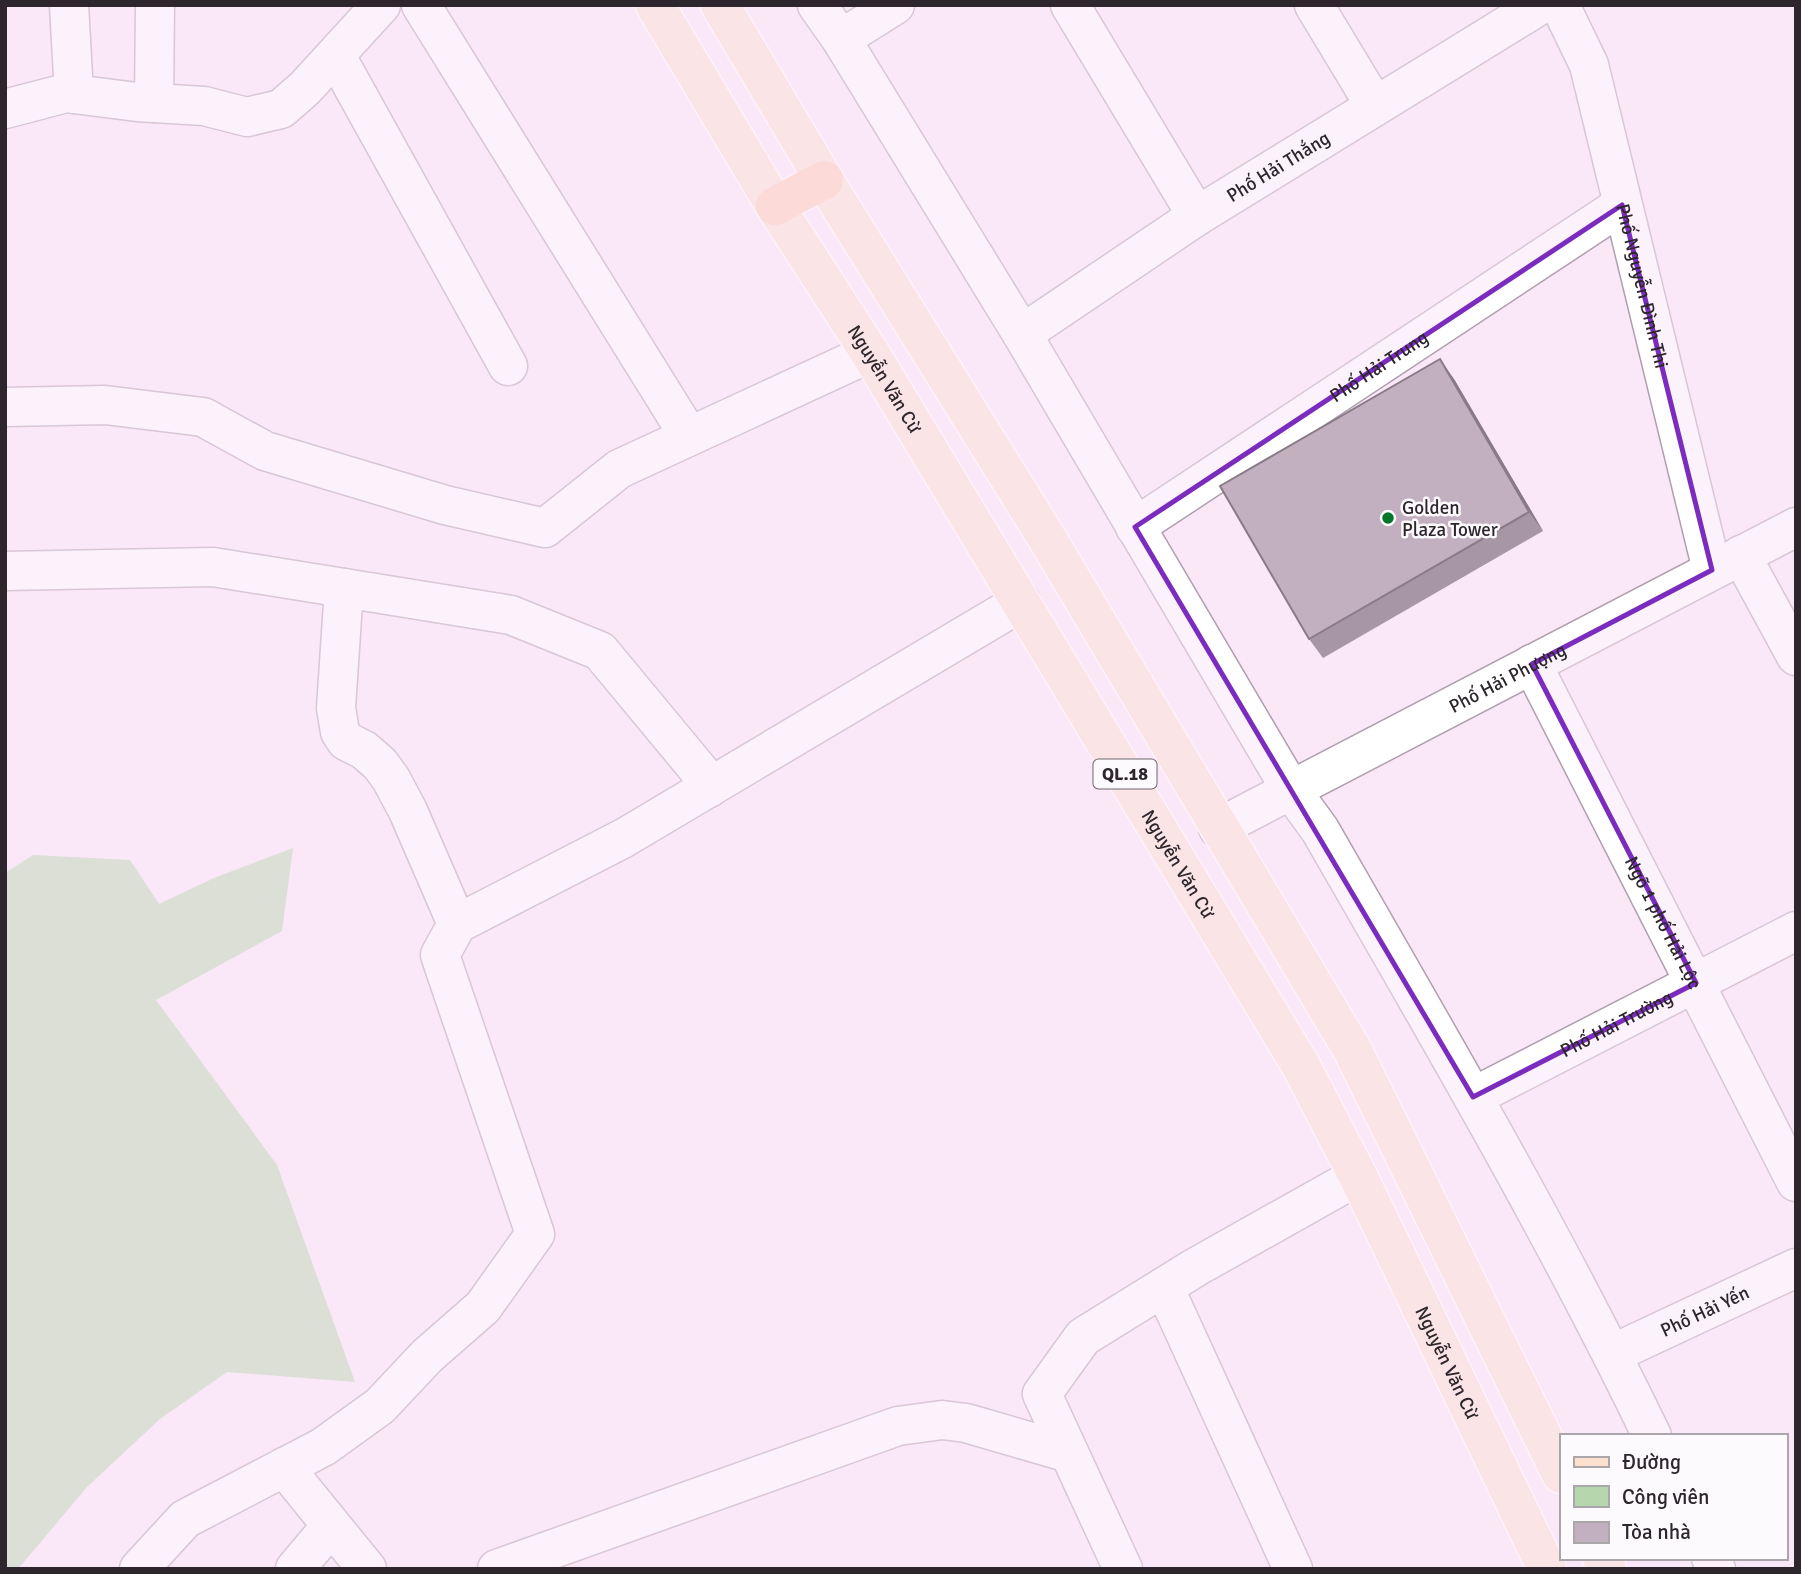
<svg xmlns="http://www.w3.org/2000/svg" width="1801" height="1574" viewBox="0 0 1801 1574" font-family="Signika,sans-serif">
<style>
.green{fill:#b6d6ad}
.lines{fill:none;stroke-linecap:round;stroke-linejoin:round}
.minor-casing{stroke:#b09faf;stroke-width:41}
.major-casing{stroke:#fff;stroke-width:41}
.highway-casing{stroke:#fff;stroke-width:41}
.minor{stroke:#fff;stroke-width:38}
.major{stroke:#fddfd0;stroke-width:38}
.highway{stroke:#fccab0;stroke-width:38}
.wall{fill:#a797a5}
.shaded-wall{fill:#887b86}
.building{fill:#c2b0c0;stroke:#887b86;stroke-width:2}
.marked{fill:none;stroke:#7b2cbf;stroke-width:5;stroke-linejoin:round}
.poi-dot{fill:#04762a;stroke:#fdfafd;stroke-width:2.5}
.labels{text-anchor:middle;stroke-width:5;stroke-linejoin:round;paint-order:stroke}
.shield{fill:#fdfafd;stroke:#6b666b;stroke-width:2}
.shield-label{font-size:18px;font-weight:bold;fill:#2d272d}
.street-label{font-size:19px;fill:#2d272d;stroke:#fdfafd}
.poi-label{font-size:19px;fill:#2d272d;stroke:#fdfafd;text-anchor:start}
</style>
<rect width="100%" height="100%" fill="#fae7f8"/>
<!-- green -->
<path class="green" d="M 293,848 L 282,931 L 156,1000 L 277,1165 L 355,1382 L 227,1372 L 160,1419 L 87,1487 L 18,1569 L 5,1569 L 5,873 L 33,855 L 130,860 L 159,904 L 214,878 Z"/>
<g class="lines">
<!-- minor casing -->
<g class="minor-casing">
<g id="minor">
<path d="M 69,5 L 74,94"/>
<path d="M 421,5 L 689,436"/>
<path d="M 817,5 L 841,39 L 1022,334 L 1291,790 L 1320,830 C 1435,1030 1552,1229 1652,1436"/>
<path d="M 1070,5 L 1197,216"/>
<path d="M 1314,5 L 1375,106"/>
<path id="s1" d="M 1560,5 L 1589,65 L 1712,570"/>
<path d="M 841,39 L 895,5"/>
<path d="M 336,56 L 508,366"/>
<path d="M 154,103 L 155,5"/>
<path d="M 5,109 L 66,93 L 137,102 L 204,106 L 247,117 L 281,109 L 305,88 L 381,5"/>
<path id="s2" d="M 1022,334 L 1197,216 L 1540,5"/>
<path d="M 5,407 L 105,405 L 203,417 L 265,451 L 445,505 L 545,528 L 619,469 L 870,353"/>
<path id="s3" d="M 1135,527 L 1622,205"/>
<path d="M 1741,555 L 1796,656"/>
<path d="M 5,571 L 213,567 L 511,615 L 600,651 L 702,774 L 709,788"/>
<path d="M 344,588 L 336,708 L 340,732 L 346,741 L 364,750 L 380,764 L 391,779 L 408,811 L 457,924"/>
<path id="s4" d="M 1532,664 L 1796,1182"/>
<path id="s5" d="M 1218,828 L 1796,527"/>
<path id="s6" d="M 1473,1097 L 1796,931"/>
<path d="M 1164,1287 L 1293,1569"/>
<path id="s7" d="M 1612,1354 L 1796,1268"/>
<path d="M 284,1467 L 367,1569"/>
<path d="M 1711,1558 L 1716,1569"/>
<path d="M 139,1569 L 185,1519 L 323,1447 L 380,1406 L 427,1356 L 483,1307 L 535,1234 L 440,955 L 457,924 L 624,838 L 1021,602"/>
<path d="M 295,1569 L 331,1526"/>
<path d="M 497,1569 L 898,1426 L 942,1420 L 966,1423 L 1069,1453"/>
<path d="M 1123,1569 L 1042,1394 L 1083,1337 L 1196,1267 L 1358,1176"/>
</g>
</g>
<!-- major casing -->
<g class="major-casing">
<g id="major">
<path id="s8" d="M 655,5 L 775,206 L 870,353 L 1301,1066 L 1358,1176 L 1547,1569"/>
<path d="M 720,5 L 824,180 L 1045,535 L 1353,1051 L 1561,1474"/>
<path d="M 1602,1558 L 1607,1569"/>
</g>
</g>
<!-- highway casing -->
<g class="highway-casing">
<path id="highway" d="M 775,206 L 824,180"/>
</g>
<!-- minor -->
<use href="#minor" class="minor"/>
<!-- major -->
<use href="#major" class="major"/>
<!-- highway -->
<use href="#highway" class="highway"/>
</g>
<!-- wall -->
<path class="wall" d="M 1454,379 L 1543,531 L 1323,658 L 1309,639 Z"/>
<!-- shaded-wall -->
<path class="shaded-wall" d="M 1440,359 L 1454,379 L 1543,531 L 1529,512 Z"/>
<!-- building -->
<path class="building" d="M 1440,359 L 1529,512 L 1309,639 L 1220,486 Z"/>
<!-- marked area -->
<path d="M0 0H1801V1574H0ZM 1622,205 L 1712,570 L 1532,664 L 1696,983 L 1473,1097 L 1135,527 Z" fill="#fae7f8" fill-opacity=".55" fill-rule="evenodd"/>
<path class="marked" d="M 1622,205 L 1712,570 L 1532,664 L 1696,983 L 1473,1097 L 1135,527 Z"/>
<!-- markers -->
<circle class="poi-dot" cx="1388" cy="518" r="7"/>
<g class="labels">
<!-- shield labels -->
<rect class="shield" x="1093.5" y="759.5" width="63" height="29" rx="5"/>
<g class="shield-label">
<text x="1125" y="780">QL.18</text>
</g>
<!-- street labels -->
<g class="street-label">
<text dy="7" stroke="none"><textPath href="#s2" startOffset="306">Phố Hải Thắng</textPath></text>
<text dy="7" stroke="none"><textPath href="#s1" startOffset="294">Phố Nguyễn Đình Thi</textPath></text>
<text dy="7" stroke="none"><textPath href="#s3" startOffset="292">Phố Hải Trung</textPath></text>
<text dy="7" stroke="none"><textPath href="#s8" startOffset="439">Nguyễn Văn Cừ</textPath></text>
<text dy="7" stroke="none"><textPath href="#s5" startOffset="326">Phố Hải Phượng</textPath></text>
<text dy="7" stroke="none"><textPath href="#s8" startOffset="1006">Nguyễn Văn Cừ</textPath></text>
<text dy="7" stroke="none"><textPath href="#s4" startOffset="290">Ngõ 1 phố Hải Lộc</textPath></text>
<text dy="7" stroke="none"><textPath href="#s6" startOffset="161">Phố Hải Trường</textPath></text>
<text dy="7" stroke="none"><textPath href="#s7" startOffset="102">Phố Hải Yến</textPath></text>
<text dy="7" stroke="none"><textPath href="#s8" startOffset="1573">Nguyễn Văn Cừ</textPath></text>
</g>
<!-- poi labels -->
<g class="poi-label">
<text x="1402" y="514">Golden<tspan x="1402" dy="22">Plaza Tower</tspan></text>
</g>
</g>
<!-- border -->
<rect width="1801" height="1574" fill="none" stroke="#2d272d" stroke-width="14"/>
<!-- legend -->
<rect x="1560" y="1434" width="228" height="126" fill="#fdfafd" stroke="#aaa6aa" stroke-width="2"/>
<rect x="1574" y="1457" width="35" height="10" fill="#fddfd0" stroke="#aaa6aa" stroke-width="2"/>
<text x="1622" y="1469" font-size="21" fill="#2d272d">Đường</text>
<rect x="1574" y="1486" width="35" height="21" fill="#b6d6ad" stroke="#aaa6aa" stroke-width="2"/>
<text x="1622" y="1504" font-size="21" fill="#2d272d">Công viên</text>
<rect x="1574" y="1522" width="35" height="21" fill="#c2b0c0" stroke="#aaa6aa" stroke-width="2"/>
<text x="1622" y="1539" font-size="21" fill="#2d272d">Tòa nhà</text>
</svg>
